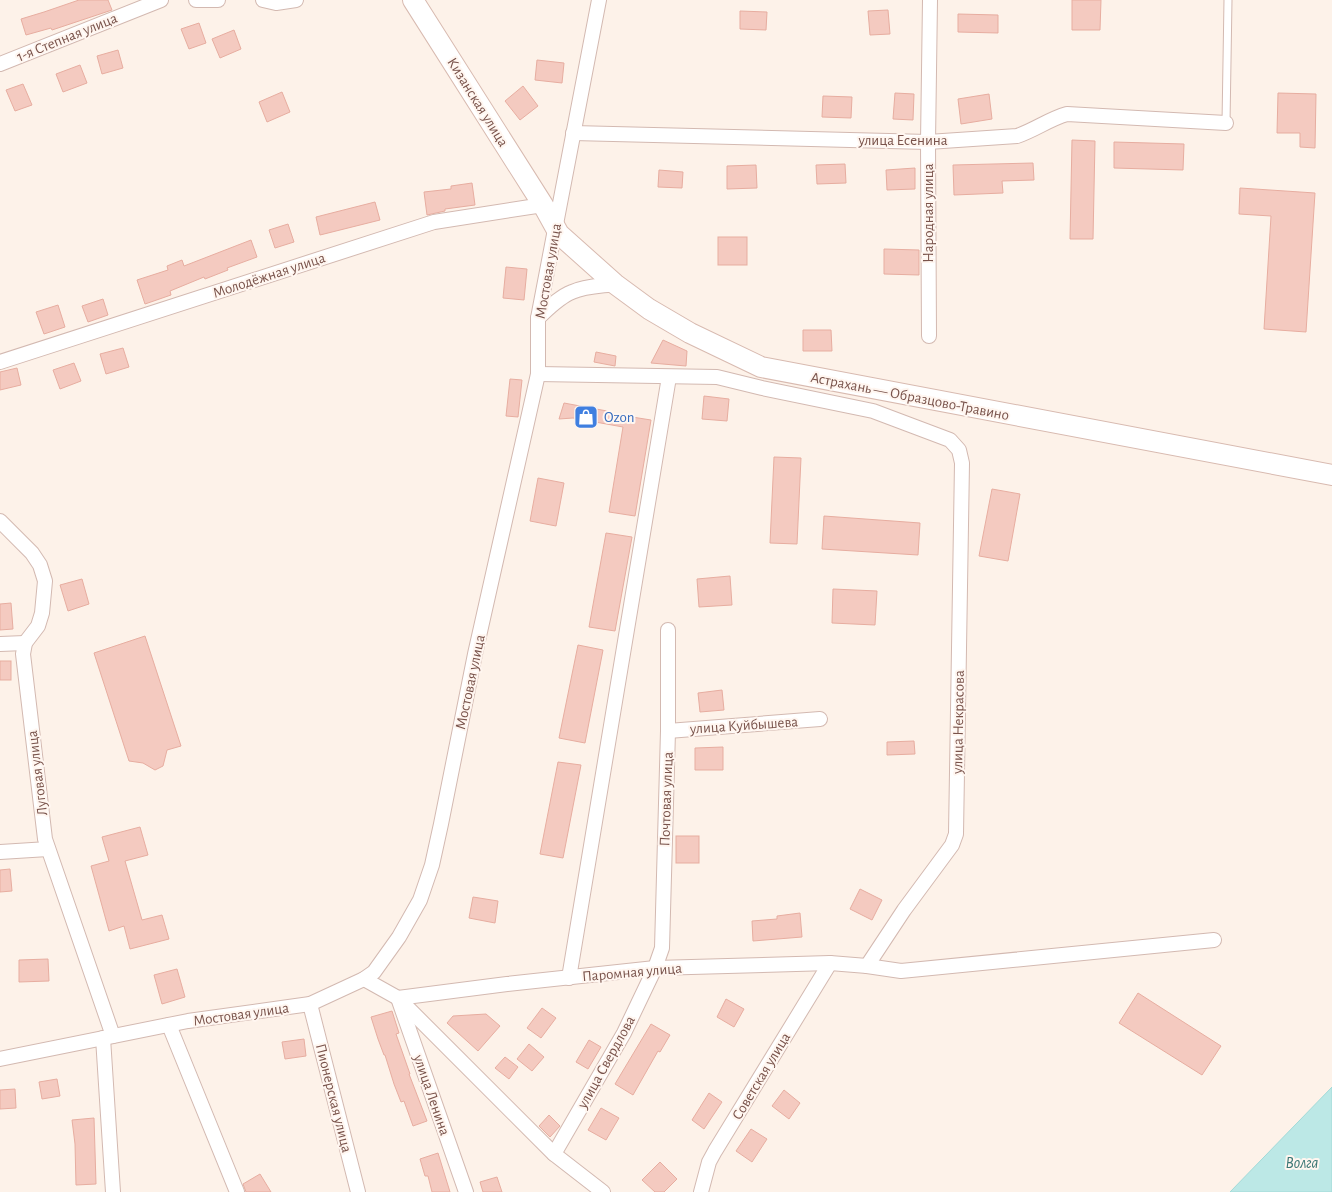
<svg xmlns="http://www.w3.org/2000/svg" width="1332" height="1192" viewBox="0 0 1332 1192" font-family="'Alegreya Sans',sans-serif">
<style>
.water{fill:#bce8e6;stroke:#a2dad8}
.building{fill:#f4cac0;stroke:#e7ada0}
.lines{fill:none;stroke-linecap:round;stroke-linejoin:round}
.lane-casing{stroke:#d3b9b1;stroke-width:9}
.street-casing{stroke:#d3b9b1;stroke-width:16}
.secondary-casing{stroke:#d8bab0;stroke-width:22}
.lane{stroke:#fff;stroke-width:7}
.street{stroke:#fff;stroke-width:14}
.secondary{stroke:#fff;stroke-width:20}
.labels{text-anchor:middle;stroke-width:4;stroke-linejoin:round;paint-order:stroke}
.street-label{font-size:15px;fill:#79534b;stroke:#fff6f0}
.shop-label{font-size:15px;fill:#366cbe;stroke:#fff6f0;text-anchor:start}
.water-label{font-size:16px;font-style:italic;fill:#3b7775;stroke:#fff6f0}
</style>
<rect width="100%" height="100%" fill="#fdf2e9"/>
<!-- water -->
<path class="water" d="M 1332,1087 L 1332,1192 L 1230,1192 Z"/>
<!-- building -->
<g class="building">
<path d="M 79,0 L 108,0 L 112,10 L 52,30 L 51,28 L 26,35 L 21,19 L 44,12 Z"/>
<path d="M 1072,0 L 1101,0 L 1100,30 L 1072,30 Z"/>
<path d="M 888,10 L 890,34 L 870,35 L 868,11 Z"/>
<path d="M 740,11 L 767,12 L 766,30 L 740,29 Z"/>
<path d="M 958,14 L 998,15 L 998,33 L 958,32 Z"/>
<path d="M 199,23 L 206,43 L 189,49 L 181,29 Z"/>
<path d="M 234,30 L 241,49 L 220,58 L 212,39 Z"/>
<path d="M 118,50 L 123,68 L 102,74 L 97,56 Z"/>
<path d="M 537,60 L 564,63 L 562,83 L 535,80 Z"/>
<path d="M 80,65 L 87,83 L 63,92 L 56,74 Z"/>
<path d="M 23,84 L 32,105 L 15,111 L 6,90 Z"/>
<path d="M 523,86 L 538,106 L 520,120 L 505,101 Z"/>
<path d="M 282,92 L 290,112 L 267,122 L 259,102 Z"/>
<path d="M 895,93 L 914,94 L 913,120 L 893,119 Z"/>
<path d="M 1278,93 L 1316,94 L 1315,148 L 1300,147 L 1300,133 L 1277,133 Z"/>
<path d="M 989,94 L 992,119 L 961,124 L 958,99 Z"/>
<path d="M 823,96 L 852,97 L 851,118 L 822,117 Z"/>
<path d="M 1072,140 L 1095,141 L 1093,239 L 1070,239 Z"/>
<path d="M 1114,142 L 1184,144 L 1183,170 L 1114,168 Z"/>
<path d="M 1033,163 L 1034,180 L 1002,181 L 1003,193 L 954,195 L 953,165 Z"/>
<path d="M 845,164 L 846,183 L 817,184 L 816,165 Z"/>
<path d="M 756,165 L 757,188 L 727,189 L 727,166 Z"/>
<path d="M 915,168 L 915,189 L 887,190 L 886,170 Z"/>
<path d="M 659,170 L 683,172 L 682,188 L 658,187 Z"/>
<path d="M 472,183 L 475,205 L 445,209 L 445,211 L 427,215 L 424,192 L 451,189 L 451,186 Z"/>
<path d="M 1240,188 L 1315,193 L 1306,332 L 1264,329 L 1271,216 L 1239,214 Z"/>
<path d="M 375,202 L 380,220 L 320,235 L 316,217 Z"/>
<path d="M 288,224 L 294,242 L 275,248 L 269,230 Z"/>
<rect x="718" y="237" width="29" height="28"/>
<path d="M 251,240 L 257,257 L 227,268 L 228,270 L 205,279 L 204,277 L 170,291 L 171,295 L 145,304 L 137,280 L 168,270 L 167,266 L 182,260 L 184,266 Z"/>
<path d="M 884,249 L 919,250 L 919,275 L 884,274 Z"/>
<path d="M 506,267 L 527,269 L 524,300 L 503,298 Z"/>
<path d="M 103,299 L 108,315 L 88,322 L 82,306 Z"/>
<path d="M 58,305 L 65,327 L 44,334 L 36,312 Z"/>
<path d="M 803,330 L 831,330 L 832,351 L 803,351 Z"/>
<path d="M 663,340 L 687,351 L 686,366 L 651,363 Z"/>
<path d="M 123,348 L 129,367 L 106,374 L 100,354 Z"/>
<path d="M 596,352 L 616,356 L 615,366 L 594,362 Z"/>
<path d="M 74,363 L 81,381 L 60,389 L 53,370 Z"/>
<path d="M 17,368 L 21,385 L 0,390 L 0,372 Z"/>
<path d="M 510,379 L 522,380 L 518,417 L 506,416 Z"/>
<path d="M 704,396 L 729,399 L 727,421 L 702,419 Z"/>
<path d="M 564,403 L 607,411 L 607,413 L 651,420 L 635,516 L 609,512 L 623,427 L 573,418 L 559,419 Z"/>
<path d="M 774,457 L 801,458 L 797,544 L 770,543 Z"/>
<path d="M 538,478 L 564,483 L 556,526 L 530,521 Z"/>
<path d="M 992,489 L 1020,494 L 1008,561 L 979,556 Z"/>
<path d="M 824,516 L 920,523 L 918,555 L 822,549 Z"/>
<path d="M 606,533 L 632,537 L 615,631 L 589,627 Z"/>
<path d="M 730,576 L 732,605 L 699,607 L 697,579 Z"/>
<path d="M 82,579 L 89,604 L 68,611 L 60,585 Z"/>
<path d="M 833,589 L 877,591 L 875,625 L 832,623 Z"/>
<path d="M 11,603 L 13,629 L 0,630 L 0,604 Z"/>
<path d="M 145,636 L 181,746 L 167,750 L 163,766 L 155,770 L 143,763 L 129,761 L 94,653 Z"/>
<path d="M 578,645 L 603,650 L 585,743 L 559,738 Z"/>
<rect x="0" y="661" width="11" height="19"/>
<path d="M 722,690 L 724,710 L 700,712 L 698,693 Z"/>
<path d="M 914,741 L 915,754 L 887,755 L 887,742 Z"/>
<path d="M 723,747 L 723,770 L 695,770 L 695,748 Z"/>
<path d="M 558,762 L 581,765 L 563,858 L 540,854 Z"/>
<path d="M 140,827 L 148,855 L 125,861 L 142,920 L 162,915 L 169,939 L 130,949 L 124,926 L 109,931 L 91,866 L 109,861 L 102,837 Z"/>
<rect x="676" y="836" width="23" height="27"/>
<path d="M 10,869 L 12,891 L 0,892 L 0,870 Z"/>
<path d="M 860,889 L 882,900 L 872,920 L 850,909 Z"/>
<path d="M 473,897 L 498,901 L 495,923 L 469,918 Z"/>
<path d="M 800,913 L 802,937 L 753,941 L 752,921 L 777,919 L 777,916 Z"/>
<path d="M 48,959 L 49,981 L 19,982 L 19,960 Z"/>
<path d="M 177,969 L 185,997 L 162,1004 L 154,975 Z"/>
<path d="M 1138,993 L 1221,1046 L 1202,1075 L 1119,1023 Z"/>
<path d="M 726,999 L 744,1009 L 734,1027 L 717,1017 Z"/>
<path d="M 542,1008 L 556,1018 L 541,1038 L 527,1028 Z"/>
<path d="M 392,1011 L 399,1033 L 396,1034 L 410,1074 L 409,1074 L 427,1121 L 413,1126 L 404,1101 L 401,1102 L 394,1084 L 385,1055 L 384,1055 L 378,1039 L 371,1017 Z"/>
<path d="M 486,1014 L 500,1026 L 478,1051 L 447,1023 L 453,1016 Z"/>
<path d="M 651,1024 L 670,1035 L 660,1052 L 658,1051 L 633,1095 L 615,1084 Z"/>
<path d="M 304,1039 L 306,1056 L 285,1059 L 282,1042 Z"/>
<path d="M 589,1040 L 601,1047 L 588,1069 L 576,1062 Z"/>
<path d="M 529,1044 L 544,1057 L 532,1071 L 517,1059 Z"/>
<path d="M 505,1057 L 518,1067 L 509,1079 L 495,1068 Z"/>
<path d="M 57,1079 L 60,1096 L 42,1099 L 39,1082 Z"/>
<path d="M 15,1089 L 16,1108 L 0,1109 L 0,1090 Z"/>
<path d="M 784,1090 L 800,1103 L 789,1119 L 772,1106 Z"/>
<path d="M 709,1093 L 722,1102 L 704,1129 L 692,1120 Z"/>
<path d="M 601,1108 L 619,1118 L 606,1140 L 588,1130 Z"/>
<path d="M 549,1115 L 560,1126 L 550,1137 L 539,1126 Z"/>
<path d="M 94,1118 L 96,1184 L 76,1185 L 75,1144 L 72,1120 Z"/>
<path d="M 751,1129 L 767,1139 L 752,1162 L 736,1151 Z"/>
<path d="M 438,1153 L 450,1192 L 432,1192 L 428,1176 L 425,1176 L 420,1159 Z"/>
<path d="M 660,1162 L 677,1179 L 664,1192 L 655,1192 L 642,1180 Z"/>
<path d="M 260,1174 L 271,1192 L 246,1192 L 243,1184 Z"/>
<path d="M 497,1177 L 502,1192 L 483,1192 L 480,1182 Z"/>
</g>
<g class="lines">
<!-- lane casing -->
<g class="lane-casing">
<path id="lane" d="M 1226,123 L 1228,0"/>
</g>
<!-- street casing -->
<g class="street-casing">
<g id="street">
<path d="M 196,0 L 218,0"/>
<path d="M 263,0 L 276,3 L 296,0"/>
<path d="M 0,64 L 161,0"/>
<path d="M 573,133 L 928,142 L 1017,136 C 1035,130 1049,119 1067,114 L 1226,123"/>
<path d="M 538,318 C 548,309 559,297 572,292 C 585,286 601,286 615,284"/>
<path d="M 929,336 L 928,142 L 930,0"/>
<path d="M 0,362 L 434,222 L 543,205"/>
<path d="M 538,374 L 717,377 L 762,388 L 873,411 L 950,440 L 959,450 L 962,463 L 956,834 L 952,845 L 904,910 L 867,966"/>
<path d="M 0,521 L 32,553 L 40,565 L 45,581 L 42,613 L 38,626 L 25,643 L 23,654 L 45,839 L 113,1036"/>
<path d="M 0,644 L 25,643"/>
<path d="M 668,731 L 820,719"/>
<path d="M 0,852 L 48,849"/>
<path d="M 569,978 L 669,377"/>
<path d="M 364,979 L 398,998 L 554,1154 L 603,1192"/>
<path d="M 310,1004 L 358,1192"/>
<path d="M 169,1025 L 237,1192"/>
<path d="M 103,1038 L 113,1192"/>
<path d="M 0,1059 L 188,1021 L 310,1004 L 364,979 L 374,972 L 399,937 L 420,900 L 432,865 L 441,824 L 475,654 L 538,374 L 538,318 L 599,0"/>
<path d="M 554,1154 L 624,1033 L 655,968 L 662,948 L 668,731 L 668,630"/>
<path d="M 466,1192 L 398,998 L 507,984 L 655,968 L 830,963 L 867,966 L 901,971 L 1214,940"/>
<path d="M 701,1192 L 709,1162 L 715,1151 L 830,963"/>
</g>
</g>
<!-- secondary casing -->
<g class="secondary-casing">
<path id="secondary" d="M 413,0 L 543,205 L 559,234 L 615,284 L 649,309 L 690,333 L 761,367 L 1332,475"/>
</g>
<!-- lane -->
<use href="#lane" class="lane"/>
<!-- street -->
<use href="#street" class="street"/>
<!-- secondary -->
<use href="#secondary" class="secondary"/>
</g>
<!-- icons -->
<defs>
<g id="shop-square" transform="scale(1.25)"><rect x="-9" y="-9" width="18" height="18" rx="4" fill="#3f7fe0" stroke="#fff6f0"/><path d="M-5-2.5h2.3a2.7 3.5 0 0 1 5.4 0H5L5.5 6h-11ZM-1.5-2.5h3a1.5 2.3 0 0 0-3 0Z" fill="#fff"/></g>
</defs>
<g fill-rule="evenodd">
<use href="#shop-square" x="586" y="417"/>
</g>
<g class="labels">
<!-- street labels -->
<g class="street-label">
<text transform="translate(67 37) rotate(-22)" y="5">1-я Степная улица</text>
<text transform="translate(478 102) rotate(58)" y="5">Кизанская улица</text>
<text x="903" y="145">улица Есенина</text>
<text transform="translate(928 213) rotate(-90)" y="5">Народная улица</text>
<text transform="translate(548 271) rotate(-80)" y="5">Мостовая улица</text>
<text transform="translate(269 275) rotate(-18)" y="5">Молодёжная улица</text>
<text transform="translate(910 396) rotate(11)" y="5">Астрахань — Образцово-Травино</text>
<text transform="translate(470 682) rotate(-78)" y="5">Мостовая улица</text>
<text transform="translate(958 722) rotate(-89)" y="5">улица Некрасова</text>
<text transform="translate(744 725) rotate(-4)" y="5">улица Куйбышева</text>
<text transform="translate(37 773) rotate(-97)" y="5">Луговая улица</text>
<text transform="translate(666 799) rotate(-88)" y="5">Почтовая улица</text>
<text transform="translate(632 972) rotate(-5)" y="5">Паромная улица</text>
<text transform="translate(241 1014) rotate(-8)" y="5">Мостовая улица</text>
<text transform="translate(606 1062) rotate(-61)" y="5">улица Свердлова</text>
<text transform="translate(761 1076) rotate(-59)" y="5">Советская улица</text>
<text transform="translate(432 1095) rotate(71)" y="5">улица Ленина</text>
<text transform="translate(334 1098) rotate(76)" y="5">Пионерская улица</text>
</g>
<!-- shop labels -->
<g class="shop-label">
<text x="604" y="422">Ozon</text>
</g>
<!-- water labels -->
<g class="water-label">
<text x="1302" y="1168">Волга</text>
</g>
</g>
</svg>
